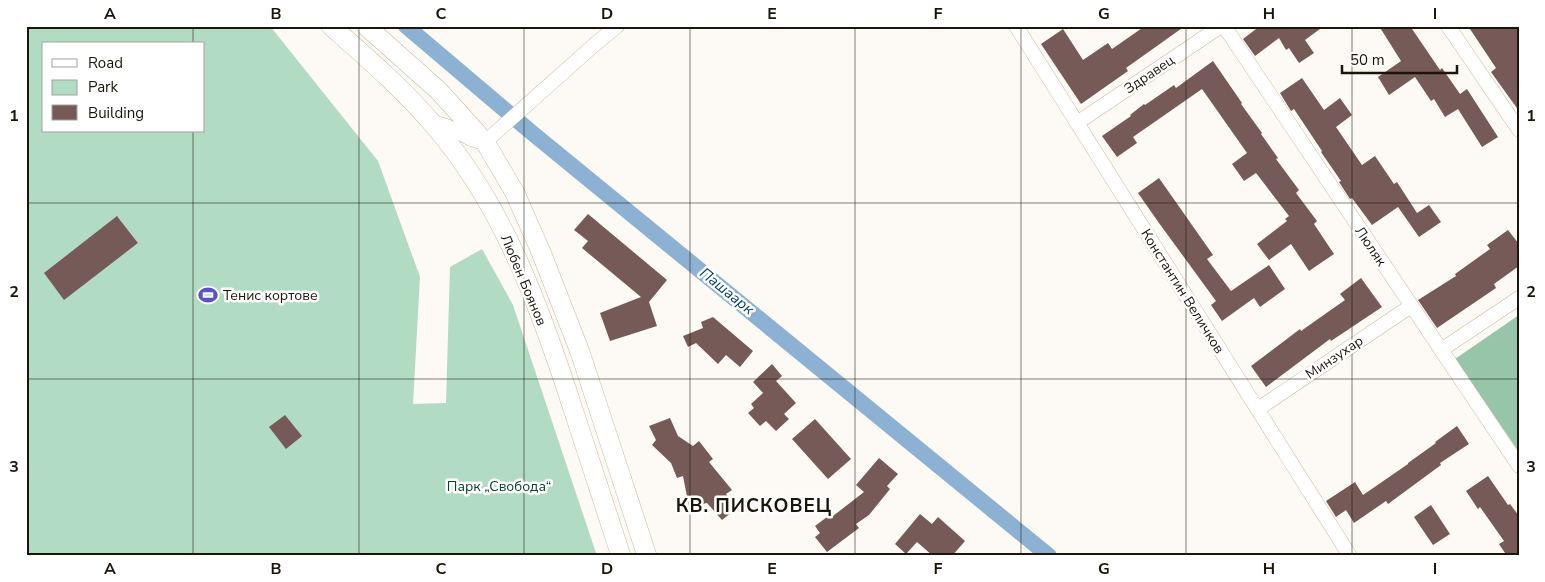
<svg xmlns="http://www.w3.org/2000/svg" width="1545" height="582" viewBox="0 0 1545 582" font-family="'Nunito Sans',sans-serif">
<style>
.green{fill:#b2dbc3;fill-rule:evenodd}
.forest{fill:#96c5aa}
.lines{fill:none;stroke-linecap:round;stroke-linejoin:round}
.canal{stroke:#8cb1d3;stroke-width:16}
.building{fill:#765a58}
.street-casing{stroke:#cbb9a2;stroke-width:15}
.secondary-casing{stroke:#cbb9a2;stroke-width:20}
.street{stroke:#fff;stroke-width:14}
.secondary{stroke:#fff;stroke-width:19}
.grid{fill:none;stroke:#1b150c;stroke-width:1;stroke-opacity:0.55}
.labels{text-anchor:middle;stroke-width:5;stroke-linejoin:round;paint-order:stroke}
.street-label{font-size:14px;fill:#1b150c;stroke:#fff}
.poi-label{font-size:14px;fill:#1b150c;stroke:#fff;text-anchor:start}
.park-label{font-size:14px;fill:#07442a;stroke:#fff}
.water-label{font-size:15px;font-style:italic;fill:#003f6a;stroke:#fff}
.district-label{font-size:19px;font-weight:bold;letter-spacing:1px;fill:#1b150c;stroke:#fff}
.neatline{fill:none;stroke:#1b150c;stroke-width:2}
.grid-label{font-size:16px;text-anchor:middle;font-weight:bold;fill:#1b150c}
</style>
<rect width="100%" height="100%" fill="#fdf9f4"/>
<!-- green -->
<path class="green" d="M 26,26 L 270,26 L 378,161 L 420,277 L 413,404 L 446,403 L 450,267 L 482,249 L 513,305 L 597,556 L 26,556 ZM 44,44 L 204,44 L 204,131 L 44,131 ZM 118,217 L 138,243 L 64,299 Z"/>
<!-- forest -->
<path class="forest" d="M 1519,315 L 1519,452 L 1455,359 Z"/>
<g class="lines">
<!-- canal -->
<path class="canal" d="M 406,26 L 531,132 L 1049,556"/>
</g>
<!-- building -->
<g class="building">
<path d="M 1145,26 L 1185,26 L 1126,68 L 1128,71 L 1081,104 L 1041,44 L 1063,29 L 1083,60 L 1108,43 L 1112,49 Z"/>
<path d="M 1260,26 L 1324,26 L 1305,40 L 1314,53 L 1299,63 L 1289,48 L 1286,50 L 1279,38 L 1255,56 L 1243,39 Z"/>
<path d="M 1379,26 L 1410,26 L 1440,70 L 1442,68 L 1460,94 L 1467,89 L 1498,137 L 1482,147 L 1458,109 L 1445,117 L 1434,99 L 1431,101 L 1415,77 L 1389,95 L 1378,77 L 1401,61 Z"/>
<path d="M 1468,26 L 1519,26 L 1519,111 L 1491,72 L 1496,68 Z"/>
<path d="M 1213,61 L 1242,103 L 1241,104 L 1262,133 L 1261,134 L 1278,158 L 1276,159 L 1299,190 L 1296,193 L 1317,221 L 1314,224 L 1334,254 L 1309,271 L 1291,244 L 1269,260 L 1257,244 L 1287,221 L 1285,219 L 1289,216 L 1256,173 L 1244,181 L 1232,164 L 1247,153 L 1202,89 L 1133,137 L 1137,143 L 1117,157 L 1102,136 L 1131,116 L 1130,115 L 1144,104 L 1145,105 L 1174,85 L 1176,88 Z"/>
<path d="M 1302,78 L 1324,110 L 1340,98 L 1352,115 L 1336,127 L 1362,165 L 1375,156 L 1394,184 L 1397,182 L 1417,213 L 1429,205 L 1441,222 L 1419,237 L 1398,207 L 1372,225 L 1352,198 L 1350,199 L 1339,182 L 1341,181 L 1321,152 L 1322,151 L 1294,109 L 1291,111 L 1280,93 Z"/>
<path d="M 1159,178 L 1213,255 L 1207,259 L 1231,291 L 1269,265 L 1285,289 L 1260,307 L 1254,298 L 1222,321 L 1211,305 L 1216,301 L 1159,223 L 1138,193 Z"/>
<path d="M 588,214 L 667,280 L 649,302 L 657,326 L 610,341 L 600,313 L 641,297 L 582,248 L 588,241 L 574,230 Z"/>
<path d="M 117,216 L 138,243 L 64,300 L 44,273 Z"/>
<path d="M 1508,230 L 1519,244 L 1519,266 L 1494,284 L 1496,288 L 1437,328 L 1418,300 L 1456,276 L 1455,274 L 1490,249 L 1487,245 Z"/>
<path d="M 1361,278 L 1382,307 L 1331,341 L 1330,339 L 1266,387 L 1251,366 L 1300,329 L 1301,331 L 1345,300 L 1340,294 Z"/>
<path d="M 713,317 L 753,351 L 740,367 L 726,355 L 718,364 L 696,343 L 688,347 L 683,336 L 703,328 L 701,322 Z"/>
<path d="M 772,364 L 782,376 L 776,381 L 796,403 L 784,414 L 789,419 L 776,431 L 766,421 L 760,426 L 748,413 L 754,408 L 751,404 L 763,393 L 753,382 Z"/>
<path d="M 285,415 L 302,436 L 286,449 L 269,427 Z"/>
<path d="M 670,418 L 678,436 L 693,446 L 699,441 L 713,459 L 709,462 L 732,490 L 726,494 L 737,508 L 722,520 L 707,503 L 689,507 L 683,476 L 677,478 L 671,463 L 652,445 L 656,440 L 649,426 Z"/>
<path d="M 815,419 L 851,459 L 828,479 L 792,439 Z"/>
<path d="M 1457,426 L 1469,444 L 1440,463 L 1441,465 L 1388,504 L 1386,501 L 1354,523 L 1346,510 L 1336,517 L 1326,501 L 1355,482 L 1363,495 L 1408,464 L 1408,463 L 1436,443 L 1435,442 Z"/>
<path d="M 879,458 L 898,474 L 887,486 L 890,489 L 869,515 L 856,524 L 859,528 L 827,552 L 815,537 L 820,533 L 815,526 L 831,514 L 833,516 L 864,492 L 856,485 Z"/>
<path d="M 1488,476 L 1508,505 L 1510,504 L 1519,516 L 1519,556 L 1507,556 L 1499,544 L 1504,541 L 1480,507 L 1478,509 L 1466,491 Z"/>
<path d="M 1431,505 L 1450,534 L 1433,545 L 1414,517 Z"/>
<path d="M 920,514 L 932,524 L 938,517 L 965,541 L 952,556 L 933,556 L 917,542 L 906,554 L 895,544 Z"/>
</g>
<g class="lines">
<!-- street casing -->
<g class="street-casing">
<g id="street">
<path d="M 1016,26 L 1350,556"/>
<path d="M 1224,26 L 1519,466"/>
<path d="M 1448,26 L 1519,130"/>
<path d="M 433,123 C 454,124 466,142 485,142 L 593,46 L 617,26"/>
<path d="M 1077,123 L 1221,26"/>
<path d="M 1441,350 L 1519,298"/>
<path d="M 1258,409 L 1411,306"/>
</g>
</g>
<!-- secondary casing -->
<g class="secondary-casing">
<g id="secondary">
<path d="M 331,26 C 366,57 402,88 432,123 C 503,204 540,307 573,409 C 589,458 605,507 621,556"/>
<path d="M 366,26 L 439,91 L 485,142 L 515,193 L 541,252 L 580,352 L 647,556"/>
</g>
</g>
<!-- street -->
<use href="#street" class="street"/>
<!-- secondary -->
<use href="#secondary" class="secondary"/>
</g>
<!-- grid -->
<path class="grid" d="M 193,26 L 193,44M 359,26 L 359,556M 524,26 L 524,556M 690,26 L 690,556M 855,26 L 855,556M 1021,26 L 1021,556M 1186,26 L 1186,556M 1352,26 L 1352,556M 193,131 L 193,556M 26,203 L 1519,203M 26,379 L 1519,379"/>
<!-- icons -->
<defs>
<g id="stadium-bare" transform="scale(1.5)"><path d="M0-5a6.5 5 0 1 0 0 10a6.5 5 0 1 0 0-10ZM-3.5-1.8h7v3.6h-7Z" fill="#5952ca" stroke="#fff" stroke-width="2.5" paint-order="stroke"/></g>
</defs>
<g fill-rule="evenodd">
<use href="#stadium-bare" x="208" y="295"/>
</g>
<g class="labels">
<!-- street labels -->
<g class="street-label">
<text transform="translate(1149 74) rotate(-34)" y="5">Здравец</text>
<text transform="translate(1371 246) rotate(56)" y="5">Люляк</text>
<text transform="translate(524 280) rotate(67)" y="5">Любен Боянов</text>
<text transform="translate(1183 291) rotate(58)" y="5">Константин Величков</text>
<text transform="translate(1334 357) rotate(-34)" y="5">Минзухар</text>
</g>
<!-- poi labels -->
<g class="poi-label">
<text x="223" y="300">Тенис кортове</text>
</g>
<!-- park labels -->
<g class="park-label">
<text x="499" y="491">Парк „Свобода“</text>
</g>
<!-- water labels -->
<g class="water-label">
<text transform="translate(727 291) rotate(39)" y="5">Пашаарк</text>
</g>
<!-- district labels -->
<g class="district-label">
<text x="754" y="512">КВ. ПИСКОВЕЦ</text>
</g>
</g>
<!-- border -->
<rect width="1545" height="582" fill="none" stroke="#ffffff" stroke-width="55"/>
<!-- legend -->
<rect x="42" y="42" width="162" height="90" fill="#ffffff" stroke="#a4a19e"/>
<rect x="52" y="59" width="25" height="8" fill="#ffffff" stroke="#a4a19e"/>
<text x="88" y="68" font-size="15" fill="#1b150c">Road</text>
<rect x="52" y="80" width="25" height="15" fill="#b2dbc3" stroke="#a4a19e"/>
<text x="88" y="92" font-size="15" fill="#1b150c">Park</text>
<rect x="52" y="105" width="25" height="15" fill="#765a58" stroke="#a4a19e"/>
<text x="88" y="118" font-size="15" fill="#1b150c">Building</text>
<!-- scale -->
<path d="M1342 65v8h115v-8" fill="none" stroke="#1b150c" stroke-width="2.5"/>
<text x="1350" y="65" font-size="15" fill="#1b150c" stroke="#ffffff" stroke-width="4" paint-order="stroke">50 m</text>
<rect x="28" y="28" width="1490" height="526" class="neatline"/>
<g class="grid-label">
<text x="110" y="19">A</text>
<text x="276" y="19">B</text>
<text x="441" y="19">C</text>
<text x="607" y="19">D</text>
<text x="772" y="19">E</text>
<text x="938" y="19">F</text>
<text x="1104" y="19">G</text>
<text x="1269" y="19">H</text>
<text x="1435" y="19">I</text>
<text x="14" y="121">1</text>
<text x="1531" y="121">1</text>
<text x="14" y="297">2</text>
<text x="1531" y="297">2</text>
<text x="14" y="472">3</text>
<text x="1531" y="472">3</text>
<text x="110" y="574">A</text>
<text x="276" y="574">B</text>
<text x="441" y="574">C</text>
<text x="607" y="574">D</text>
<text x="772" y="574">E</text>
<text x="938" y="574">F</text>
<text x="1104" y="574">G</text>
<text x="1269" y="574">H</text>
<text x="1435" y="574">I</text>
</g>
</svg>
